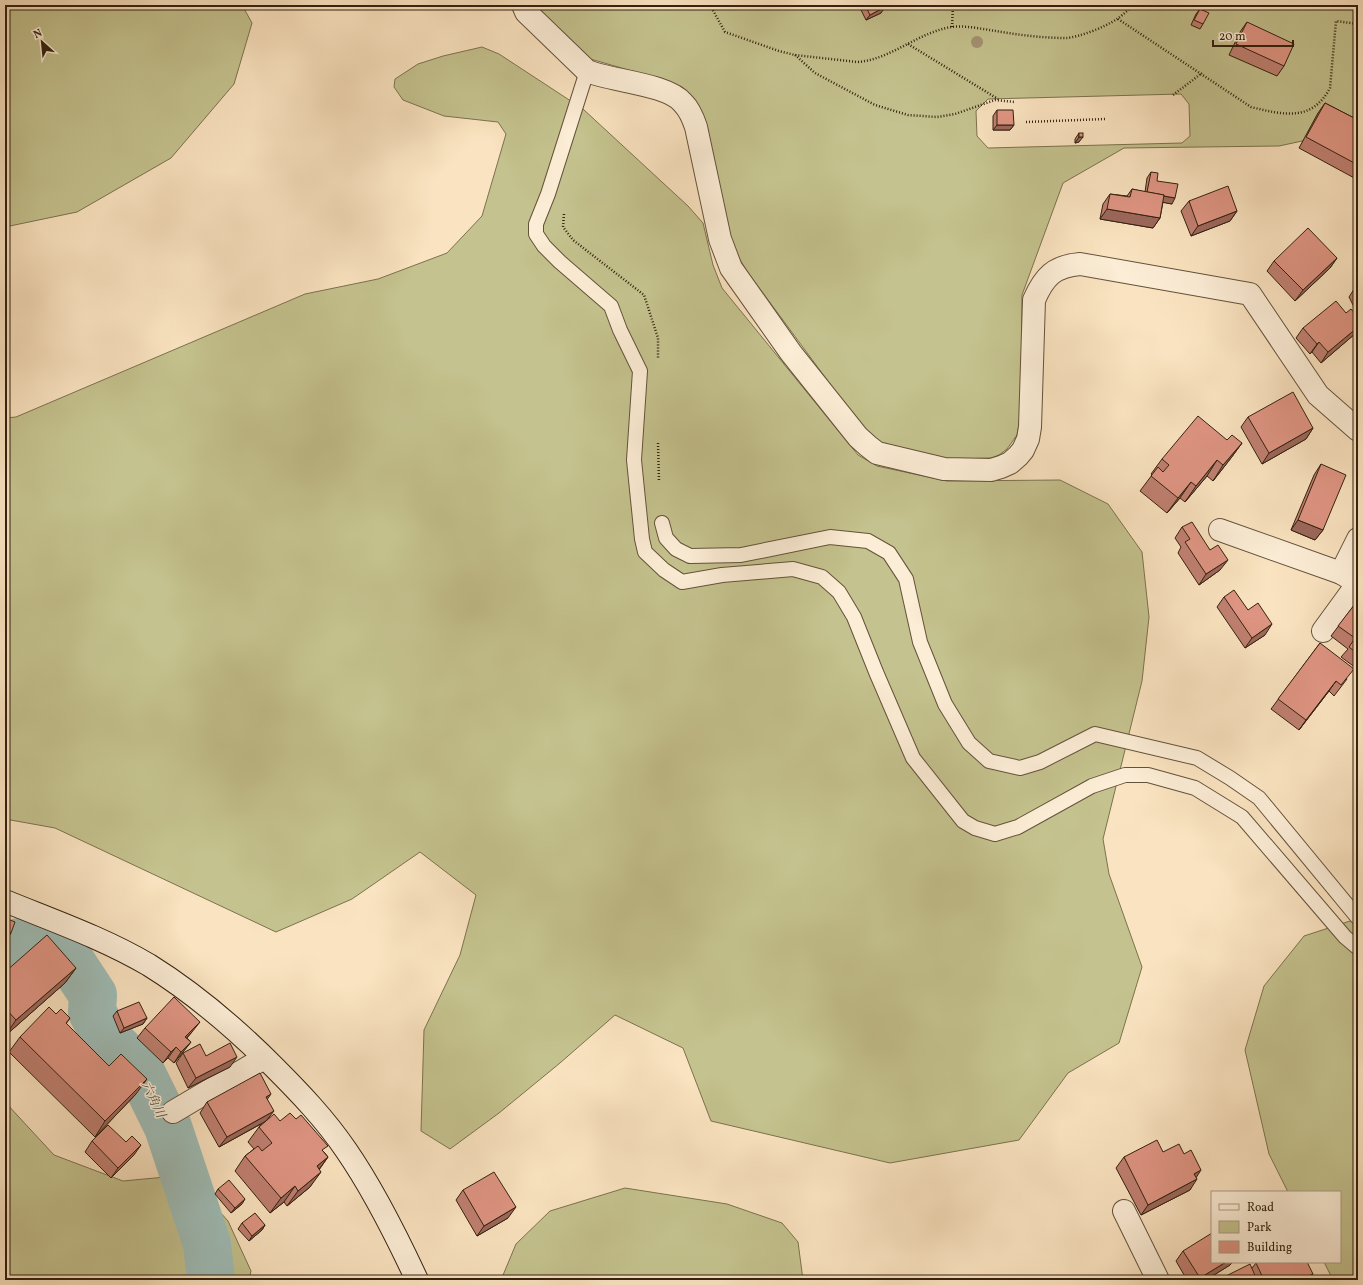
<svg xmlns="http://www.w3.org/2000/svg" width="1363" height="1285" viewBox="0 0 1363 1285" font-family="Vollkorn,'Noto Serif JP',serif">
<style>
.green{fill:#c4c28e;stroke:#7c724e;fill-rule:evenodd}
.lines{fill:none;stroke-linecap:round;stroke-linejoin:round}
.stream{stroke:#747f74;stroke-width:8}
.river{stroke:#9fbdb7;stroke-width:48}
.lane-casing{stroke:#65523b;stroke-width:16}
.street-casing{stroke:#65523b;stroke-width:24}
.secondary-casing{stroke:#33210f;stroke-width:24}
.path{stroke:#33210f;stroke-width:2.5;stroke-dasharray:1 2;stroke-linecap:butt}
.lane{stroke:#fcedd6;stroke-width:14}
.street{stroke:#fcedd6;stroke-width:22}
.secondary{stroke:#fcedd6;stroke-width:22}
.tree{fill:#a49374}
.wall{fill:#c08071;stroke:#33210f}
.shaded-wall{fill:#9c685c;stroke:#33210f}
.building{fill:#df9583;stroke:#33210f}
.labels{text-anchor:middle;stroke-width:3;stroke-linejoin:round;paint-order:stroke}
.water-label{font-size:13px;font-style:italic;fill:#535041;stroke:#fcedd6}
</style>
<rect width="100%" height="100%" fill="#fae3c0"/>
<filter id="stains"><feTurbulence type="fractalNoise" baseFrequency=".005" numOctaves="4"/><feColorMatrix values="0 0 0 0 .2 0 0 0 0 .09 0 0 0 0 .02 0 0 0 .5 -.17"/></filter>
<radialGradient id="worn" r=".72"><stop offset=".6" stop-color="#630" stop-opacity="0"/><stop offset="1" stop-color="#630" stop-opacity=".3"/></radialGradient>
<!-- green -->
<g class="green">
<path d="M 5,5 L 242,5 L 252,23 L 234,84 L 171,158 L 77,212 L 5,227 Z"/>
<path d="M 537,5 L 1358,5 L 1358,129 L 1279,146 L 1124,148 L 1063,183 L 1022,295 L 1021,412 L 1017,435 L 1007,449 L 999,455 L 991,458 L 953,459 L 915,454 L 883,444 L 864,430 L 746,270 L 730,242 L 698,105 L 684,89 L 663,80 L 587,58 L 558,33 ZM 1181,94 L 1189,104 L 1190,136 L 1182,143 L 988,148 L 977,136 L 976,111 L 988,99 Z"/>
<path d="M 482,47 L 499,54 L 583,109 L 688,206 L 703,223 L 713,265 L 722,288 L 858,455 L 877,466 L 947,481 L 1060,480 L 1108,504 L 1142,552 L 1149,617 L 1142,681 L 1103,839 L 1109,874 L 1142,967 L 1119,1043 L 1068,1073 L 1019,1140 L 890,1163 L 711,1121 L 683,1048 L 615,1015 L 560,1063 L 499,1113 L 450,1149 L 421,1131 L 424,1030 L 460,955 L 476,895 L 420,852 L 352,899 L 276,932 L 55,828 L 5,819 L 5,418 L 16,417 L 305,294 L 378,279 L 447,253 L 482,216 L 506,134 L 498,122 L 444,116 L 403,100 L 394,87 L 395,79 L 418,64 L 443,56 Z"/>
<path d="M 1350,921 L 1358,922 L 1358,1280 L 1333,1280 L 1324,1262 L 1340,1262 L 1340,1192 L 1288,1192 L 1269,1154 L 1245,1050 L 1264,986 L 1304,936 Z"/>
<path d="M 5,1102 L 54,1155 L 123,1181 L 187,1175 L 228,1221 L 251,1271 L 249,1280 L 5,1280 Z"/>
<path d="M 625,1188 L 727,1204 L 782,1223 L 798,1242 L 803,1280 L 501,1280 L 516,1244 L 550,1211 Z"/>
</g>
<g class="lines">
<!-- stream -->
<path class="stream" d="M 755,5 L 760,6 L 787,5"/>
<!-- river -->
<path class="river" d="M 5,949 L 19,942 L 40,942 L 66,954 L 93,995 L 92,1012 L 107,1038 L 141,1072 L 168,1127 L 207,1244 L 211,1280"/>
<!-- lane casing -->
<g class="lane-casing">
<g id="lane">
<path d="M 587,71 L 548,194 L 536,224 L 536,234 L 544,246 L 560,262 L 611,306 L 620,330 L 640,371 L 634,460 L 642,539 L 645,552 L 664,570 L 682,582 L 722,575 L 793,569 L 822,577 L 839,592 L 854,617 L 876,672 L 913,758 L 963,821 L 975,828 L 995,834 L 1018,827 L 1092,786 L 1125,775 L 1148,775 L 1195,788 L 1242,817 L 1345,937 L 1358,948"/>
<path d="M 662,523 L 666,538 L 676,549 L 690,556 L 741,555 L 830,537 L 868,541 L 889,553 L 906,579 L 920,642 L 945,704 L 969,743 L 989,761 L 1020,768 L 1040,762 L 1095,734 L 1197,758 L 1230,778 L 1259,798 L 1358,918"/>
</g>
</g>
<!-- street casing -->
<g class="street-casing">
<g id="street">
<path d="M 523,5 L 526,12 L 587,71 C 611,81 668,84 683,103 C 690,110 693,118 696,127 L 720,239 L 731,268 L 791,353 L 858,437 L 868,446 L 877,453 L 944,469 L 991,470 L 1001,467 L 1010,463 L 1018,456 L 1023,450 L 1028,439 L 1030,427 L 1034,300 C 1044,277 1054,266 1080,264 L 1250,294 L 1318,395 L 1358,430"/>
<path d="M 1220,530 L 1341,573 L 1358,583 L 1323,631"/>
<path d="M 1341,573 L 1358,539"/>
<path d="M 173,1112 L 264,1058"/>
<path d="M 1124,1211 L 1158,1280"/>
</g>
</g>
<!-- secondary casing -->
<g class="secondary-casing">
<path id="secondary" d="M 5,901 C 54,921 103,938 149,965 C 194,993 235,1028 273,1066 C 299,1092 325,1119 346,1150 C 373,1189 397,1237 417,1280"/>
</g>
<!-- path -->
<g class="path">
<path d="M 710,5 L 725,32 L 779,51 L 795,55 L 857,62 C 890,60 917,33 951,27 C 965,25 982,29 996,31 C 1019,35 1043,38 1066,38 C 1080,37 1105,27 1117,19 C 1123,15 1128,10 1133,5"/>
<path d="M 1118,19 L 1251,107 C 1283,115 1312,122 1330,88 L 1336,21 L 1358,24"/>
<path d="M 952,27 L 953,5"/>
<path d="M 908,44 L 998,99"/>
<path d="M 795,55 L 815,73 L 875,105 L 908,115 L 937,117 L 955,114 L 995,100 L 1015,102"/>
<path d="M 1173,95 L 1202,73"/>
<path d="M 1026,122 L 1105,119"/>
<path d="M 564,214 L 563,227 L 573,240 L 644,295 L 658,338 L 658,358"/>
<path d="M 658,443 L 659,482"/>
</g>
<!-- lane -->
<use href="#lane" class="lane"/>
<!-- street -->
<use href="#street" class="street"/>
<!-- secondary -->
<use href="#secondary" class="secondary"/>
</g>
<!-- trees -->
<circle class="tree" cx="977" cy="42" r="6"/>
<!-- wall -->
<g class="wall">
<path d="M 862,5 L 884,5 L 881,13 L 866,20 L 860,8 Z"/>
<path d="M 1200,9 L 1203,24 L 1200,29 L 1191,25 L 1196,14 Z"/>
<path d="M 1247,22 L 1284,66 L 1277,76 L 1229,55 L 1240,32 Z"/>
<path d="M 1325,103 L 1358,120 L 1358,180 L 1299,148 L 1318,113 Z"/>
<path d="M 997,110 L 1014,125 L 1010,130 L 993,130 L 993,116 Z"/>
<path d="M 1079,133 L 1079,142 L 1075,143 L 1075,139 Z"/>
<path d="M 1151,172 L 1172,204 L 1163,202 L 1160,218 L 1153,228 L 1100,219 L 1103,204 L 1110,194 L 1127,196 L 1132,189 L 1145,192 L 1147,178 Z"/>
<path d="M 1189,201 L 1237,211 L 1230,221 L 1191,236 L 1181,211 Z"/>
<path d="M 1337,258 L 1330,268 L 1295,301 L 1267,271 L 1274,261 Z"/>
<path d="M 1356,286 L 1358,290 L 1358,315 L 1349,297 Z"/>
<path d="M 1346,313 L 1358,317 L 1358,329 L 1356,333 L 1321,363 L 1312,352 L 1310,354 L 1296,338 L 1303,328 Z"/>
<path d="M 1248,417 L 1313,428 L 1306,439 L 1262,464 L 1241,427 Z"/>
<path d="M 1227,440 L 1242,443 L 1231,458 L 1213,481 L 1207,476 L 1185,502 L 1180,498 L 1167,513 L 1140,491 L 1152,475 L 1151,474 L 1162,459 Z"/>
<path d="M 1321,464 L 1323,530 L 1315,540 L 1291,530 L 1314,475 Z"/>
<path d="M 1182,527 L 1210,550 L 1220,570 L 1199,585 L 1178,553 L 1181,547 L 1175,538 Z"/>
<path d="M 1224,597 L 1248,610 L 1265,635 L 1245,648 L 1217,607 Z"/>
<path d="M 1358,600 L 1358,665 L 1356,668 L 1341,657 L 1348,649 L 1331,636 Z"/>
<path d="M 1320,643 L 1347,679 L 1334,696 L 1329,691 L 1299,730 L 1271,709 Z"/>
<path d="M 76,968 L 65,983 L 5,1036 L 5,972 Z"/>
<path d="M 117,1011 L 147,1018 L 143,1024 L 120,1033 L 113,1016 Z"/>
<path d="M 70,1018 L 66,1024 L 136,1094 L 95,1137 L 9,1052 L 20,1037 Z"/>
<path d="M 145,1028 L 192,1032 L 187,1038 L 191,1042 L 174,1063 L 168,1058 L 163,1063 L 137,1038 Z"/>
<path d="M 183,1053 L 206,1056 L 230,1067 L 188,1088 L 176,1063 Z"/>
<path d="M 267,1100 L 269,1118 L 280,1121 L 324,1152 L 328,1157 L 319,1170 L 310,1187 L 287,1206 L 284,1202 L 270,1213 L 235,1171 L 245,1156 L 254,1149 L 248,1142 L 259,1127 L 261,1124 L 219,1147 L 200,1113 L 207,1102 Z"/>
<path d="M 92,1141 L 134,1155 L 111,1178 L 85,1152 Z"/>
<path d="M 1163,1152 L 1196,1177 L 1190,1190 L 1141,1215 L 1116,1168 L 1124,1157 Z"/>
<path d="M 218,1189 L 242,1204 L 231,1213 L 215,1194 Z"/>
<path d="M 463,1190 L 508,1218 L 477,1236 L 456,1200 Z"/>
<path d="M 242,1223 L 265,1225 L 262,1230 L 249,1241 L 238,1229 Z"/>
<path d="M 1183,1251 L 1230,1265 L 1206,1280 L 1187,1280 L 1176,1261 Z"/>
<path d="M 1256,1263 L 1313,1274 L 1308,1280 L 1218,1280 L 1252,1268 Z"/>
</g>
<!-- shaded-wall -->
<g class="shaded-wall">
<path d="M 885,7 L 881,13 L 866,20 L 870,15 Z"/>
<path d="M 997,125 L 1014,125 L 1010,130 L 993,130 Z"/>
<path d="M 1079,137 L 1083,137 L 1079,142 L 1075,143 Z"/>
<path d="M 1147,193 L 1175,198 L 1172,204 L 1143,199 Z"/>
<path d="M 1107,209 L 1160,218 L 1153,228 L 1100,219 Z"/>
<path d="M 1237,211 L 1230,221 L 1191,236 L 1198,226 Z"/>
<path d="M 1337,258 L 1330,268 L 1295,301 L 1303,290 Z"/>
<path d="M 1358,327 L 1358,329 L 1356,333 L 1321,363 L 1328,352 Z"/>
<path d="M 1319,342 L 1312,352 L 1310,354 L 1317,344 Z"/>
<path d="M 1313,428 L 1306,439 L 1262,464 L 1269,453 Z"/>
<path d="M 1242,443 L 1231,458 L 1213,481 L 1223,465 Z"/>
<path d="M 1217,460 L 1207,476 L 1185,502 L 1196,486 Z"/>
<path d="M 1191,482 L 1180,498 L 1167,513 L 1178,498 Z"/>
<path d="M 1298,520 L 1323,530 L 1315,540 L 1291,530 Z"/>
<path d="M 1228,560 L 1220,570 L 1199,585 L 1206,574 Z"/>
<path d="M 1272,624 L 1265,635 L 1245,648 L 1252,638 Z"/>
<path d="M 1336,681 L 1329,691 L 1299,730 L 1306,720 Z"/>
<path d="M 5,931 L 11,933 L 8,938 L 5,937 Z"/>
<path d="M 76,968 L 65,983 L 5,1036 L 16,1020 Z"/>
<path d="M 147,1018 L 143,1024 L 120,1033 L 124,1028 Z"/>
<path d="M 200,1022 L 192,1032 L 178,1047 L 185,1037 Z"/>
<path d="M 191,1042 L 183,1052 L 174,1063 L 181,1052 Z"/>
<path d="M 176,1047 L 168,1058 L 163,1063 L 171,1052 Z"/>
<path d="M 237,1057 L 230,1067 L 188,1088 L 196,1078 Z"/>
<path d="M 147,1079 L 136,1094 L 95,1137 L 105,1121 Z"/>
<path d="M 271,1094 L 264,1104 L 266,1097 Z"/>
<path d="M 274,1111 L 266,1121 L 219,1147 L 227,1137 Z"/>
<path d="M 141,1145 L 134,1155 L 111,1178 L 118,1168 Z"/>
<path d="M 328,1157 L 317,1172 L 317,1166 Z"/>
<path d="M 1201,1170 L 1194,1181 L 1194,1174 Z"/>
<path d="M 321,1172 L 310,1187 L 287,1206 L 298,1191 Z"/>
<path d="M 1197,1179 L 1190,1190 L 1141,1215 L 1148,1205 Z"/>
<path d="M 295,1186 L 284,1202 L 270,1213 L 281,1198 Z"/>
<path d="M 245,1199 L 242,1204 L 231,1213 L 235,1208 Z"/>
<path d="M 516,1207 L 508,1218 L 477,1236 L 484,1226 Z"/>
<path d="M 265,1225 L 262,1230 L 249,1241 L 252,1236 Z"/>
<path d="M 1226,1262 L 1233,1262 L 1230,1265 L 1206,1280 L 1198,1280 L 1200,1278 Z"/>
<path d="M 1313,1274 L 1308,1280 L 1299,1280 Z"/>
</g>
<!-- building -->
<g class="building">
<path d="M 865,5 L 884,5 L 885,7 L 870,15 Z"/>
<path d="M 1200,9 L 1209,13 L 1203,24 L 1194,20 Z"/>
<path d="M 1247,22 L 1294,44 L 1284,66 L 1236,44 Z"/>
<path d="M 1325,103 L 1358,120 L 1358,165 L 1306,137 Z"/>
<path d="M 997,110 L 1013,110 L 1014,125 L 997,125 Z"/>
<rect x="1079" y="133" width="4" height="4"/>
<path d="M 1151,172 L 1158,173 L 1157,181 L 1178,184 L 1175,198 L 1164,196 L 1164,195 L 1147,192 Z"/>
<path d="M 1228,186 L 1237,211 L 1198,226 L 1189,201 Z"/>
<path d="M 1132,189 L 1164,195 L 1160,218 L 1107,209 L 1110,194 L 1130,197 Z"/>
<path d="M 1308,228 L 1337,258 L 1303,290 L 1274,261 Z"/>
<path d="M 1336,301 L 1346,313 L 1351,309 L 1358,317 L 1358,327 L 1328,352 L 1319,342 L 1317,344 L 1303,328 Z"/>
<path d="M 1293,392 L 1313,428 L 1269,453 L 1248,417 Z"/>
<path d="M 1198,416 L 1227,440 L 1232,435 L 1242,443 L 1223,465 L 1217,460 L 1196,486 L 1191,482 L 1178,498 L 1151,476 L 1158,467 L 1163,472 L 1169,465 L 1162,459 Z"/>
<path d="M 1321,464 L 1346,475 L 1323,530 L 1298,520 Z"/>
<path d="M 1192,522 L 1210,550 L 1218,545 L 1228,560 L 1206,574 L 1185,542 L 1190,539 L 1182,527 Z"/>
<path d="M 1234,590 L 1248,610 L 1258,603 L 1272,624 L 1252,638 L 1224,597 Z"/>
<path d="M 1358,600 L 1358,654 L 1349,647 L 1355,638 L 1338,626 Z"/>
<path d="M 1320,643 L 1354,669 L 1341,685 L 1336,681 L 1306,720 L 1278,699 Z"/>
<path d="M 5,918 L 15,922 L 11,933 L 5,931 Z"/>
<path d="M 47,935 L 76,968 L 16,1020 L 5,1008 L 5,972 Z"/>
<path d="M 174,997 L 200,1022 L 185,1037 L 191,1042 L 181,1052 L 176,1047 L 171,1052 L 145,1028 Z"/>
<path d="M 139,1002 L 147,1018 L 124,1028 L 117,1011 Z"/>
<path d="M 49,1007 L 56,1014 L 61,1009 L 70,1018 L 66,1023 L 109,1066 L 121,1054 L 147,1079 L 105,1121 L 20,1037 Z"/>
<path d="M 230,1043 L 237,1057 L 196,1078 L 183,1053 L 200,1044 L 206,1056 Z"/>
<path d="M 260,1073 L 271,1094 L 266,1097 L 274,1111 L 227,1137 L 207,1102 Z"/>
<path d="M 290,1113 L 296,1119 L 301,1115 L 328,1146 L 322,1150 L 328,1157 L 317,1166 L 321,1172 L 298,1191 L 295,1186 L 281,1198 L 245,1156 L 258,1146 L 262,1151 L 272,1143 L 259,1127 L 274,1114 L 280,1121 Z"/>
<path d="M 108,1125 L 126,1142 L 132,1136 L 141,1145 L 118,1168 L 92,1141 Z"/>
<path d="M 1157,1140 L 1163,1152 L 1179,1144 L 1184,1154 L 1191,1150 L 1201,1170 L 1194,1174 L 1197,1179 L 1148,1205 L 1124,1157 Z"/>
<path d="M 494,1172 L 516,1207 L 484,1226 L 463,1190 Z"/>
<path d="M 229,1180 L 245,1199 L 235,1208 L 218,1189 Z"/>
<path d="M 255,1213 L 265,1225 L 252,1236 L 242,1223 Z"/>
<path d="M 1212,1233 L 1212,1262 L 1226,1262 L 1200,1278 L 1183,1251 Z"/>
<path d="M 1257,1262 L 1307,1262 L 1313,1274 L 1299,1280 L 1264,1280 L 1256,1263 Z"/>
<path d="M 1250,1264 L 1257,1280 L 1218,1280 Z"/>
</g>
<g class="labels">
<!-- water labels -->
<g class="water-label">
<text transform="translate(154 1099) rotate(64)" y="5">六角川</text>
</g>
</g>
<!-- margin -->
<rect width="1363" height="1285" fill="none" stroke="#fae3c0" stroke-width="20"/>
<rect x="6" y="6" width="1351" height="1273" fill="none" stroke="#33210f" stroke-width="2"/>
<rect x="10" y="10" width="1343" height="1265" fill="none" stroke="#33210f"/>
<!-- legend -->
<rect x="1211" y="1191" width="130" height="72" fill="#fcedd6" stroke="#ac9b86"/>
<rect x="1219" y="1204" width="20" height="6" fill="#fcedd6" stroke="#ac9b86"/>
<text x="1247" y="1211" font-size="12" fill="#33210f">Road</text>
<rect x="1219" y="1221" width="20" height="12" fill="#c4c28e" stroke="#ac9b86"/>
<text x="1247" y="1231" font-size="12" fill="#33210f">Park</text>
<rect x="1219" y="1241" width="20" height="12" fill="#df9583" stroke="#ac9b86"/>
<text x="1247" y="1251" font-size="12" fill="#33210f">Building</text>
<!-- north arrow -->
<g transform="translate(42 42) rotate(333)" stroke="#fcedd6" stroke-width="3" paint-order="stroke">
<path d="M0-3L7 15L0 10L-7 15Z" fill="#33210f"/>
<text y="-6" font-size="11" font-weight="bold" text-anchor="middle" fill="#33210f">N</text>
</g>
<!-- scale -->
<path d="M1213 40v6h80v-6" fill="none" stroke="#33210f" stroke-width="2"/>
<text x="1219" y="40" font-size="12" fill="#33210f" stroke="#fcedd6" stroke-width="3" paint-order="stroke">20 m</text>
<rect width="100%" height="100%" filter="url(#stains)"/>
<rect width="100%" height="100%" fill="url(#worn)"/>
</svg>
